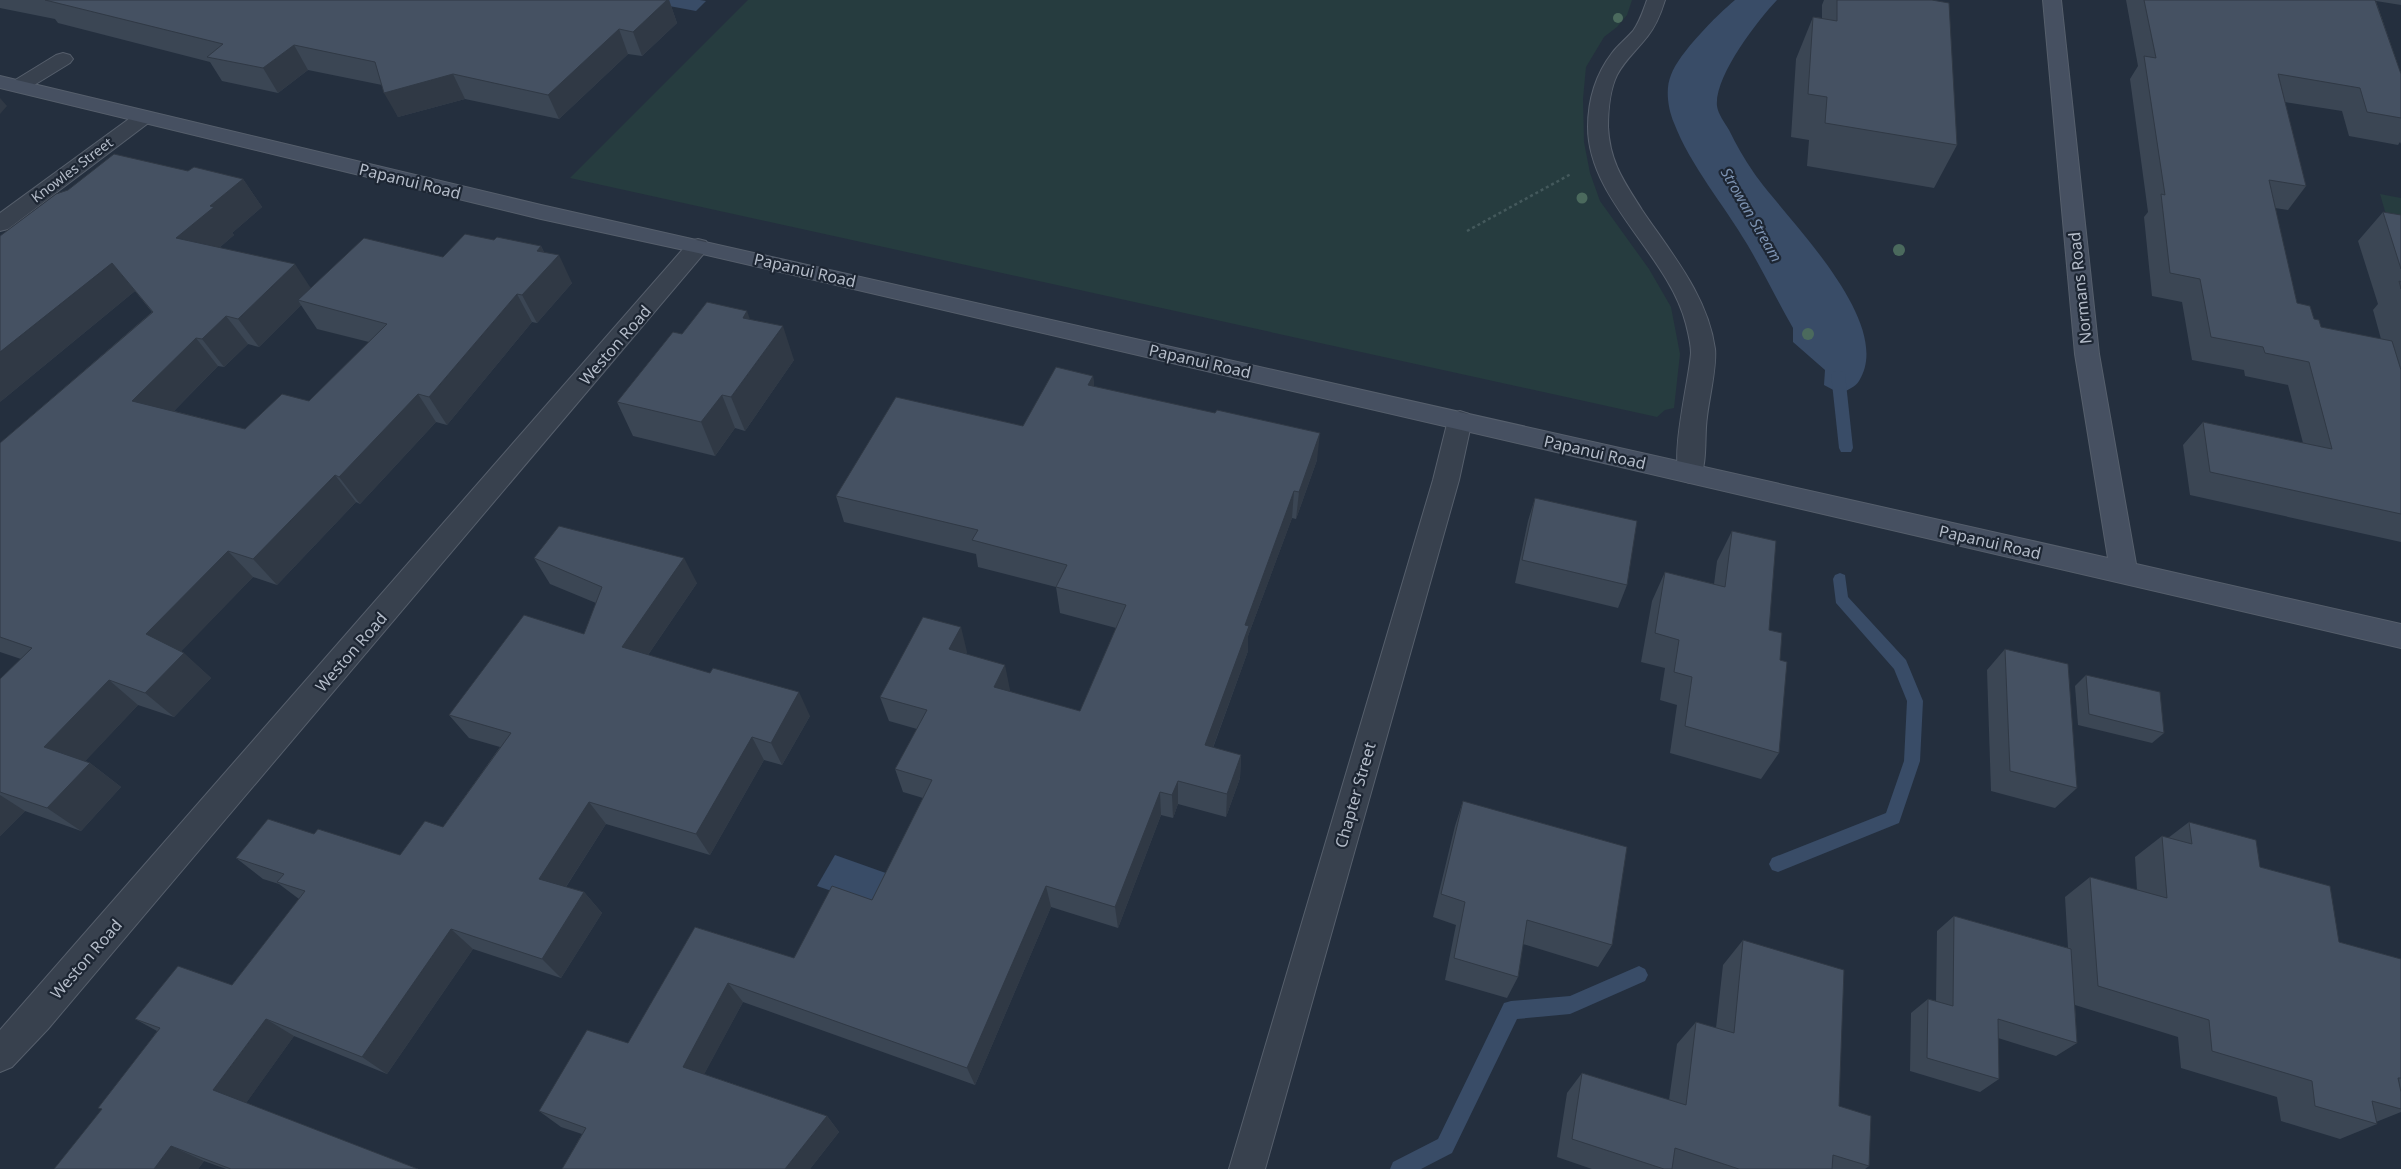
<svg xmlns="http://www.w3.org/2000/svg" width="2401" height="1169" viewBox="0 0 2401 1169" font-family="'Noto Sans',sans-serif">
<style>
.green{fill:#263c3f}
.water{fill:#394c67}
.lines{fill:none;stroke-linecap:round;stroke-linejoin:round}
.stream{fill:#394c67;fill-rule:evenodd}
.lane-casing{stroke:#565f6c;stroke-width:2}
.street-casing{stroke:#565f6c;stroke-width:2}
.secondary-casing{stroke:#565f6c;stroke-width:2}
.path{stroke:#44595c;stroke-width:2.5;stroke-dasharray:3 3;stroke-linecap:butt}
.lane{fill:#38414e;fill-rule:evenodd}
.street{fill:#38414e;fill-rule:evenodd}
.secondary{fill:#465061;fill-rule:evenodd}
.tree{fill:#4b6a5d}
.wall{fill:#3b4654;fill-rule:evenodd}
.shaded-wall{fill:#303945}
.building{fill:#455162;stroke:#303945}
.labels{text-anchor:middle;stroke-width:4.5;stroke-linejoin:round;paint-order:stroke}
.far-street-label{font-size:14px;fill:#b4bcc9;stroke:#1d2633}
.far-water-label{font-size:15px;font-style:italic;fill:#7c92b1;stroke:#1d2633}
.street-label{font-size:16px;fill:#b4bcc9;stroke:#1d2633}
</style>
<rect width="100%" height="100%" fill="#242f3e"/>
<!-- green -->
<g class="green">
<path d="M 748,0 L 1632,0 L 1627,15 L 1617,27 L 1604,37 L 1586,67 L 1583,99 L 1584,142 L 1590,173 L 1600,201 L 1649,269 L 1671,307 L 1680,354 L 1674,408 L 1665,410 L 1657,417 L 570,178 Z"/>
<path d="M 2380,194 L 2401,198 L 2401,234 L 2391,232 Z"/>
</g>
<!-- water -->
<g class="water">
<path d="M 656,0 L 700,0 L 706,1 L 696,11 L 653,3 Z"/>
<path d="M 1735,0 L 1777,0 C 1757,21 1714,77 1717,106 C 1718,114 1725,123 1729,130 C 1736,144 1744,159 1754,173 C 1785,218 1896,322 1859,381 C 1856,387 1846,390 1841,394 L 1824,385 L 1825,370 L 1793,342 L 1793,328 C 1777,300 1763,271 1747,244 C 1724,205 1690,165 1674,123 C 1668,109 1665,89 1671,75 C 1679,53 1717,15 1735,0 Z"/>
<path d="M 835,855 L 897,877 L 881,908 L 817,886 Z"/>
</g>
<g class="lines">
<!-- stream -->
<g class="stream">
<path d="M 1838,369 L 1845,374 L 1853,448 L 1851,452 L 1841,452 L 1839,448 L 1831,374 Z"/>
<path d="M 1840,573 L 1845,575 L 1848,597 L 1906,660 L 1923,701 L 1920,761 L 1899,823 L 1778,872 L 1772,870 L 1769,864 L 1772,858 L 1886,813 L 1904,761 L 1907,701 L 1894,669 L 1836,603 L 1833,579 L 1835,575 Z"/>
<path d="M 1639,966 L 1645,969 L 1648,975 L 1645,981 L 1577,1011 L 1570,1014 L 1517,1019 L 1452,1153 L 1421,1169 L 1390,1169 L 1393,1162 L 1438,1139 L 1504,1003 L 1511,1001 L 1570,996 Z"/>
</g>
<!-- lane casing -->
<g class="lane-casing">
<g id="lane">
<path d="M 1647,0 L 1665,0 C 1661,13 1656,26 1647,37 C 1637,50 1625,60 1617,75 C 1610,89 1608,112 1608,127 C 1610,163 1624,181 1642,210 C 1671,253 1708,296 1715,349 C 1717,366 1709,399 1707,417 C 1704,436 1708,463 1699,480 L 1690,483 L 1681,480 C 1669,458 1689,381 1691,353 C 1691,344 1688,332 1686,324 C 1668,254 1588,200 1588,127 C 1588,99 1596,74 1612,53 C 1618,45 1626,39 1633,31 C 1640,21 1643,11 1647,0 Z"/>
<path d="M 63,53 L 70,55 L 73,59 L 70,63 L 26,90 L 19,92 L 12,90 L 9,86 L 12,82 L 56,55 Z"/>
</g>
</g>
<!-- street casing -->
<g class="street-casing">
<g id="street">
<path d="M 144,111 L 151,113 L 154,117 L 151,121 L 8,229 L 0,231 L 0,213 L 137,113 Z"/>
<path d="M 698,239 L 706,241 L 709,246 L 706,251 L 48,1029 L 12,1067 L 0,1072 L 0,1030 L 690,241 Z"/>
<path d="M 1460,411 L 1469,414 L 1472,420 L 1459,480 L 1265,1169 L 1229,1169 L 1433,480 L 1448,420 L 1451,414 Z"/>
</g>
</g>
<!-- secondary casing -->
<g class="secondary-casing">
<path id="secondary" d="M 2043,0 L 2061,0 L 2099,354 L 2136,564 L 2401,624 L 2401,648 L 698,253 L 541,219 L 0,88 L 0,76 L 541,205 L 2108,558 L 2075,354 Z"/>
</g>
<!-- path -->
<path class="path" d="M 1467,231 L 1571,174"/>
<!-- lane -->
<use href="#lane" class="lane"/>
<!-- street -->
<use href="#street" class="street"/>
<!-- secondary -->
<use href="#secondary" class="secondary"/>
</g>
<!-- trees -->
<g class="tree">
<circle cx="1618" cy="18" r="5"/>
<circle cx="1582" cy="198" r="5.5"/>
<circle cx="1899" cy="250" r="6"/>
<circle cx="1808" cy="334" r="6"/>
</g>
<!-- wall -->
<g class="wall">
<path d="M 0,0 L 669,0 L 677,23 L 642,56 L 628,54 L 559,119 L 465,99 L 398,117 L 382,85 L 308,70 L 278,93 L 222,81 L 210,62 L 58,23 L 55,19 L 0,8 Z"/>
<path d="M 1824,0 L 1932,0 L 1957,145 L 1934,188 L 1807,166 L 1809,140 L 1791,137 L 1796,59 L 1813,17 L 1822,18 L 1822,5 Z"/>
<path d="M 2126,0 L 2401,0 L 2401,5 L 2376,1 L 2401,74 L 2401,144 L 2400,142 L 2398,145 L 2349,136 L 2342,111 L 2285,102 L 2306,186 L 2288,210 L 2275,208 L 2297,303 L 2314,319 L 2321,327 L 2381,339 L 2373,310 L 2378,304 L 2358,241 L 2383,212 L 2401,215 L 2401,542 L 2190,495 L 2183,445 L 2203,422 L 2303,443 L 2288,385 L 2245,376 L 2244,370 L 2192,360 L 2182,302 L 2152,296 L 2144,217 L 2148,212 L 2130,79 L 2138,66 Z"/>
<path d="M 188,171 L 243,179 L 262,207 L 232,233 L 234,235 L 219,248 L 311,288 L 443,257 L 494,240 L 541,246 L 544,252 L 572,283 L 537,323 L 532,322 L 447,425 L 436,422 L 360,504 L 356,502 L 277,585 L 253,577 L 181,651 L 211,678 L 174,717 L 138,705 L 85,761 L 90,763 L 121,787 L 81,831 L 25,811 L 0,836 L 0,679 L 21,659 L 0,652 L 0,443 L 152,312 L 135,291 L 0,402 ZM 301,305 L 317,329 L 369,342 L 309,401 L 245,429 L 174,411 L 218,366 L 224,367 L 248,344 L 259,347 Z"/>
<path d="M 750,319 L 794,360 L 745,431 L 735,428 L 715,456 L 633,436 L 617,402 L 682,334 Z"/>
<path d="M 1093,376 L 1094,386 L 1317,460 L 1296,519 L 1292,518 L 1248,636 L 1248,651 L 1213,748 L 1241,755 L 1240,778 L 1226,817 L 1178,804 L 1173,818 L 1161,815 L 1118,928 L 1051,907 L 975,1085 L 743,1002 L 704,1074 L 827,1116 L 839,1132 L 810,1169 L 562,1169 L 582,1134 L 561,1127 L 539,1111 L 628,1043 L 695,927 L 794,958 L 872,900 L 923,798 L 903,792 L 895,769 L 917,729 L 889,721 L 880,697 L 967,652 L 966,654 L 1010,690 L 1009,692 L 1080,711 L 1116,628 L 1060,613 L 1056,587 L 978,567 L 976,554 L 844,522 L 836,496 L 1023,426 Z"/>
<path d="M 1535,498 L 1627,585 L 1618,608 L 1515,583 L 1528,521 Z"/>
<path d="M 1732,531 L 1769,630 L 1780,660 L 1779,753 L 1761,779 L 1670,753 L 1677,705 L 1660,700 L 1665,668 L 1641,662 L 1652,601 L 1665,572 L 1714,584 L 1717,561 Z"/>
<path d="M 534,558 L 697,583 L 648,655 L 810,716 L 782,765 L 764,760 L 710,855 L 606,824 L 566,887 L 584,892 L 602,913 L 561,978 L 473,949 L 387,1074 L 294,1036 L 246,1103 L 418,1169 L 226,1169 L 204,1161 L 198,1169 L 54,1169 L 102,1110 L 157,1031 L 135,1019 L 232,985 L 299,899 L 279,884 L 263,879 L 236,858 L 314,834 L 400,855 L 443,827 L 500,747 L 469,738 L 449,715 L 584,634 L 596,603 L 550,584 Z"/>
<path d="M 2005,649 L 2077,788 L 2055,808 L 1991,791 L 1987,670 Z"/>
<path d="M 2086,675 L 2164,733 L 2152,743 L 2078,725 L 2075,686 Z"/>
<path d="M 1463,801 L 1612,945 L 1598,967 L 1523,944 L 1518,977 L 1507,998 L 1445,980 L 1456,925 L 1433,917 L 1455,826 Z"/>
<path d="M 2189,822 L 2260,867 L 2339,942 L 2401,959 L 2401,1112 L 2376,1122 L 2377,1124 L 2340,1139 L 2281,1121 L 2277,1097 L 2181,1068 L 2178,1037 L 2075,1005 L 2077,1043 L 2056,1056 L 1998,1038 L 1999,1079 L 1980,1092 L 1910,1071 L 1911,1013 L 1928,999 L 1936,1001 L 1937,931 L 1954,916 L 2068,948 L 2065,897 L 2090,877 L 2137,890 L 2135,857 L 2162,836 L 2168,838 Z"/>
<path d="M 1743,940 L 1839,1106 L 1869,1166 L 1865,1169 L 1592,1169 L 1557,1157 L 1567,1093 L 1582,1073 L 1669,1100 L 1677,1044 L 1696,1022 L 1716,1028 L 1723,965 Z"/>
</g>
<!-- shaded-wall -->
<g class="shaded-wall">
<path d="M 667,0 L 669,0 L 677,23 L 642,56 L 633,32 Z"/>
<path d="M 619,29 L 628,54 L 559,119 L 548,95 Z"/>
<path d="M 294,45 L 308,70 L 278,93 L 263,68 Z"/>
<path d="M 453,74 L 465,99 L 398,117 L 384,93 Z"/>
<path d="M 0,98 L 7,106 L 0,114 Z"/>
<path d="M 243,179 L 262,207 L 232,233 L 234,235 L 197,267 L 176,238 L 210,206 Z"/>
<path d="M 541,246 L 550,265 L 559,255 L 572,283 L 537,323 L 522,295 L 537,251 Z"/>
<path d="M 112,263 L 135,291 L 0,402 L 0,352 Z"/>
<path d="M 295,264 L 314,293 L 298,300 L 301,305 L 259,347 L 238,319 Z"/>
<path d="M 517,294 L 532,322 L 447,425 L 429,397 Z"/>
<path d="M 747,311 L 759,345 L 743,318 Z"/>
<path d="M 226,316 L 248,344 L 224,367 L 202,339 Z"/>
<path d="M 783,326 L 794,360 L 745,431 L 731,397 Z"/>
<path d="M 196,338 L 218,366 L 157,428 L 132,401 Z"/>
<path d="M 1093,376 L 1096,403 L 1088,385 Z"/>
<path d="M 418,394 L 436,422 L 360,504 L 339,477 Z"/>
<path d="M 722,395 L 735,428 L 715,456 L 701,422 Z"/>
<path d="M 1320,433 L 1317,460 L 1296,519 L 1299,492 Z"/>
<path d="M 335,475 L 356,502 L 277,585 L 253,559 Z"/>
<path d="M 1294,491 L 1292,518 L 1248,636 L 1248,651 L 1205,769 L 1205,745 L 1245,625 Z"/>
<path d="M 228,551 L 253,577 L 174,659 L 146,634 Z"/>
<path d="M 684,558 L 697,583 L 637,671 L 622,647 Z"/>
<path d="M 961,627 L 967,652 L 955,674 L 949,649 Z"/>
<path d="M 184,653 L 211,678 L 174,717 L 145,693 Z"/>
<path d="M 1005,665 L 1010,690 L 1000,712 L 994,687 Z"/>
<path d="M 109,680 L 138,705 L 76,771 L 44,747 Z"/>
<path d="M 799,692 L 810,716 L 782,765 L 771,743 Z"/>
<path d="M 752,737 L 764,760 L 710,855 L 696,834 Z"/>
<path d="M 1241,755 L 1240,778 L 1226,817 L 1227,794 Z"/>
<path d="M 90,763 L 121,787 L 81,831 L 47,808 Z"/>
<path d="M 1178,781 L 1178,804 L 1173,818 L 1172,795 Z"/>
<path d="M 1160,792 L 1161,815 L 1118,928 L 1115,907 Z"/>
<path d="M 0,795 L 25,811 L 0,836 Z"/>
<path d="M 589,802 L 606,824 L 558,899 L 539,879 Z"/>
<path d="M 1046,886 L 1051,907 L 975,1085 L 967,1068 Z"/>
<path d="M 584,892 L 602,913 L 561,978 L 542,959 Z"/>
<path d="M 451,929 L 473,949 L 387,1074 L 362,1057 Z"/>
<path d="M 728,983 L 743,1002 L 699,1084 L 683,1067 Z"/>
<path d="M 266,1019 L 294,1036 L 244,1106 L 213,1090 Z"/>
<path d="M 827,1116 L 839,1132 L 810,1169 L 785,1169 Z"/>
<path d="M 171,1146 L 204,1161 L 198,1169 L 154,1169 Z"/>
</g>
<!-- building -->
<g class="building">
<path d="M 45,0 L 667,0 L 633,32 L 619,29 L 548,95 L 453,74 L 384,93 L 375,62 L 294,45 L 263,68 L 207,57 L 223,44 Z"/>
<path d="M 1837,0 L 1932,0 L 1949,3 L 1957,145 L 1825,123 L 1827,97 L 1808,94 L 1813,17 L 1837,21 Z"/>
<path d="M 2144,0 L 2375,0 L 2401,74 L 2401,118 L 2367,112 L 2360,88 L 2278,74 L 2306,186 L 2269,180 L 2297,303 L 2310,306 L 2314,319 L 2319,320 L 2321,327 L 2392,341 L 2401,370 L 2401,514 L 2210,472 L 2203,422 L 2332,449 L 2309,362 L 2265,353 L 2263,347 L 2211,337 L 2200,279 L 2170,273 L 2161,194 L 2165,195 L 2144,56 L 2156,58 Z"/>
<path d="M 114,154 L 188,171 L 194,167 L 243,179 L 210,206 L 214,207 L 176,238 L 295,264 L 238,319 L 226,316 L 202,339 L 196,338 L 132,401 L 245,429 L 282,394 L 309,401 L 387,324 L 298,300 L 364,238 L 443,257 L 465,234 L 494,240 L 497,237 L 541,246 L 537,251 L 559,255 L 522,295 L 517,294 L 429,397 L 418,394 L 339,477 L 335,475 L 253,559 L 228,551 L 146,634 L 184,653 L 145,693 L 109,680 L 44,747 L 90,763 L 47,808 L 0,792 L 0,679 L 32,648 L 0,637 L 0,443 L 153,312 L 112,263 L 0,352 L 0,236 L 56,194 L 68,190 Z"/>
<path d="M 2383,212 L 2401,215 L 2401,269 Z"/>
<path d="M 2399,281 L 2401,282 L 2401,289 Z"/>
<path d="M 707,302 L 747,311 L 743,318 L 783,326 L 731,397 L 722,395 L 701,422 L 617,402 L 673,332 L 682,334 Z"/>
<path d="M 1056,367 L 1093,376 L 1088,385 L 1215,413 L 1217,410 L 1320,433 L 1299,492 L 1294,491 L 1245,625 L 1249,626 L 1205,745 L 1241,755 L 1227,794 L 1178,781 L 1172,795 L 1160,792 L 1115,907 L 1046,886 L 967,1068 L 728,983 L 683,1067 L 827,1116 L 785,1169 L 562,1169 L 586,1128 L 539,1111 L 587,1030 L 628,1043 L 695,927 L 794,958 L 832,886 L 872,900 L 932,780 L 895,769 L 927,710 L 880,697 L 923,617 L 961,627 L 949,649 L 1005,665 L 994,687 L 1080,711 L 1126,605 L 1056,587 L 1067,565 L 972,540 L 978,530 L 836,496 L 896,397 L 1023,426 Z"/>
<path d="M 1535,498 L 1637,521 L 1627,585 L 1522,560 Z"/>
<path d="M 559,526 L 684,558 L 622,647 L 710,673 L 713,668 L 799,692 L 771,743 L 752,737 L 696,834 L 589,802 L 539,879 L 584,892 L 542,959 L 451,929 L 362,1057 L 266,1019 L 213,1090 L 418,1169 L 231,1169 L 171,1146 L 154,1169 L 54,1169 L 102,1109 L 98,1108 L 160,1028 L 135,1019 L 178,966 L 232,985 L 305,891 L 277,882 L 284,874 L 236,858 L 268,819 L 314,834 L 318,829 L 400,855 L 425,821 L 443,827 L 511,733 L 449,715 L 524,615 L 584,634 L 602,587 L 534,558 Z"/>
<path d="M 1732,531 L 1776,541 L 1769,630 L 1782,633 L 1780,660 L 1787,662 L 1779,753 L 1685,726 L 1692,677 L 1674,672 L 1679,640 L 1655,633 L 1665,572 L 1725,587 Z"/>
<path d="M 2005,649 L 2068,664 L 2077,788 L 2010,771 Z"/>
<path d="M 2086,675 L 2160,692 L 2164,733 L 2089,714 Z"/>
<path d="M 1463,801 L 1627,847 L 1612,945 L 1527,920 L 1518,977 L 1454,958 L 1465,902 L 1441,894 Z"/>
<path d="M 2189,822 L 2256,840 L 2260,867 L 2330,886 L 2339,942 L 2401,959 L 2401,1078 L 2398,1078 L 2401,1092 L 2401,1109 L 2372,1101 L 2377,1124 L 2315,1106 L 2312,1081 L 2212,1051 L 2209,1020 L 2098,986 L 2090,877 L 2167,898 L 2162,836 L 2192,844 Z"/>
<path d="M 1954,916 L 2071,949 L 2077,1043 L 1998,1019 L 1999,1079 L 1927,1058 L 1928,999 L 1953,1006 Z"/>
<path d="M 1743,940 L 1844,970 L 1839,1106 L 1871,1116 L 1869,1166 L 1833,1155 L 1832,1169 L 1739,1169 L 1675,1148 L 1672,1169 L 1664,1169 L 1572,1139 L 1582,1073 L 1686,1105 L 1696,1022 L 1734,1033 Z"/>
</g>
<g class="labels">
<!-- far-street labels -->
<g class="far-street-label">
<text transform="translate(72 170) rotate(-37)" y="5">Knowles Street</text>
</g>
<!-- far-water labels -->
<g class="far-water-label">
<text transform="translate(1751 215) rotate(60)" y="5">Strowan Stream</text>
</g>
<!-- street labels -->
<g class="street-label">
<text transform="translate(410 181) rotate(14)" y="6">Papanui Road</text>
<text transform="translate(805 270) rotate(13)" y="6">Papanui Road</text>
<text transform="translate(2080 288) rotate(-96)" y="6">Normans Road</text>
<text transform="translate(615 345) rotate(-49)" y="6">Weston Road</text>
<text transform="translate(1200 361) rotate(13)" y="6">Papanui Road</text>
<text transform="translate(1595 452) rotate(13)" y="6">Papanui Road</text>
<text transform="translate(1990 542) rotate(13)" y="6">Papanui Road</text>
<text transform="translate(351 652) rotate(-49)" y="6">Weston Road</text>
<text transform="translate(1355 795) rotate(-74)" y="6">Chapter Street</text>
<text transform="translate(86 959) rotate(-49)" y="6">Weston Road</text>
</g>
</g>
</svg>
